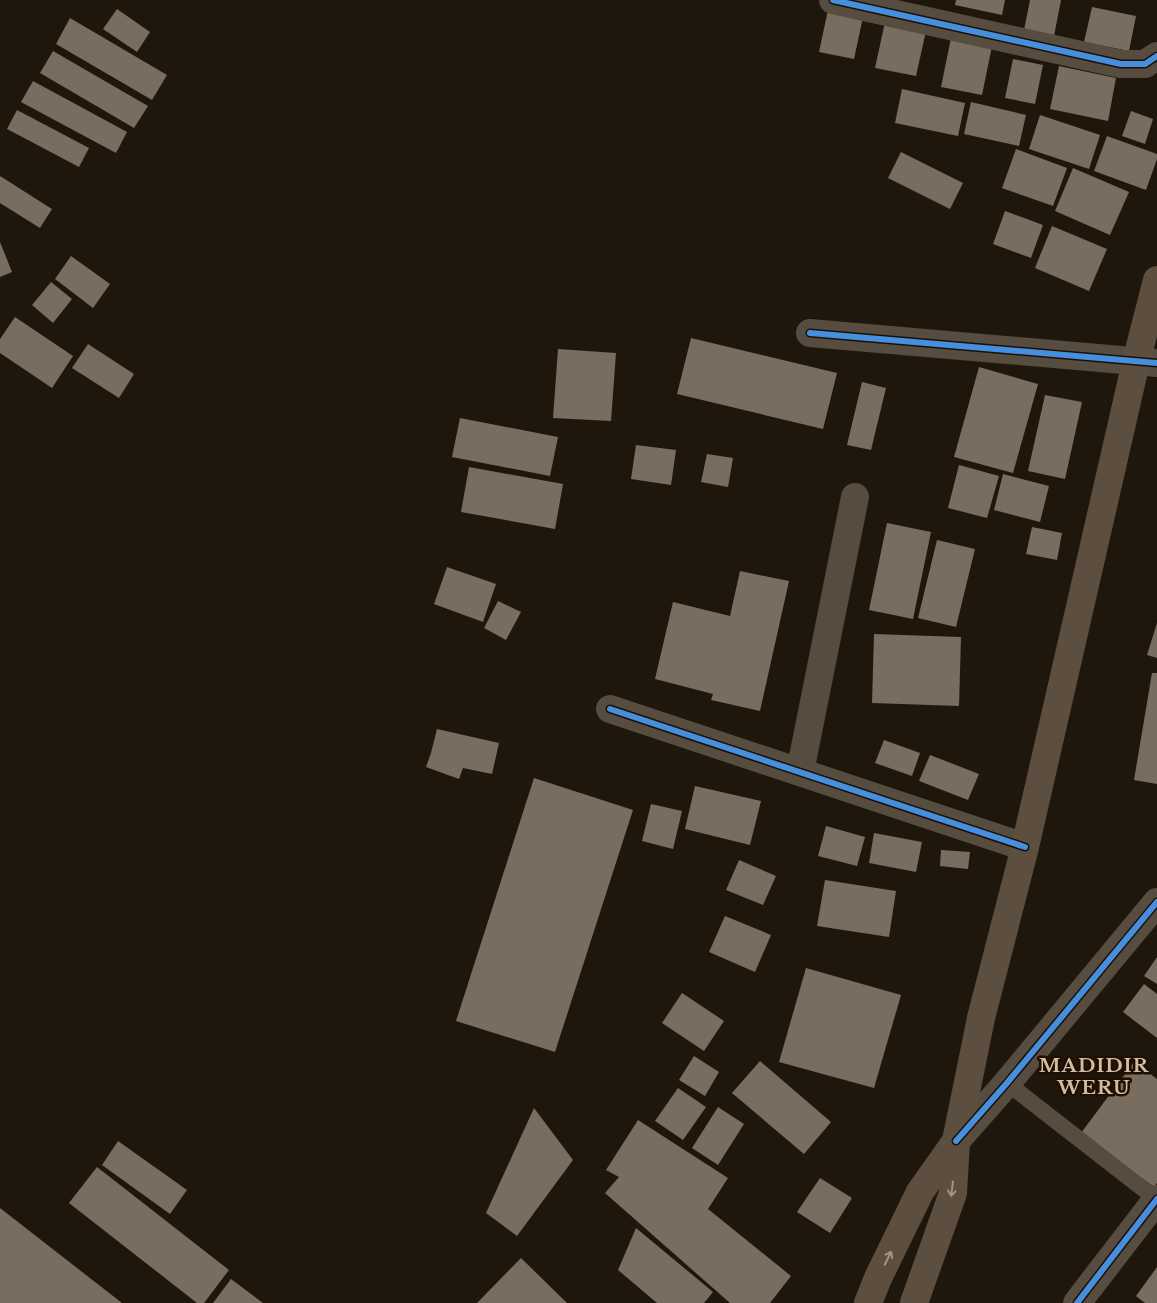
<svg xmlns="http://www.w3.org/2000/svg" width="1157" height="1303" viewBox="0 0 1157 1303" font-family="'Libre Baskerville',serif">
<style>
.building{fill:#786d5e}
.lines{fill:none;stroke-linecap:round;stroke-linejoin:round}
.lane{stroke:#564c3f;stroke-width:16}
.street{stroke:#564c3f;stroke-width:28}
.highway{stroke:#5c4f3f;stroke-width:28}
.cycleway-casing{stroke:#1e0f00;stroke-width:9}
.cycleway{stroke:#468fdf;stroke-width:6}
.oneway{stroke:#a09586}
.labels{text-anchor:middle;stroke-width:5;stroke-linejoin:round;paint-order:stroke}
.district-label{font-size:19px;font-weight:bold;letter-spacing:1px;fill:#d2bda4;stroke:#1e0f00}
</style>
<rect width="100%" height="100%" fill="#20170c"/>
<!-- building -->
<g class="building">
<path d="M 956,0 L 1005,0 L 1002,15 L 955,5 Z"/>
<path d="M 1030,0 L 1061,0 L 1054,36 L 1024,30 Z"/>
<path d="M 1092,7 L 1136,16 L 1129,51 L 1084,42 Z"/>
<path d="M 117,9 L 150,32 L 137,52 L 103,29 Z"/>
<path d="M 828,10 L 863,17 L 854,59 L 819,52 Z"/>
<path d="M 70,18 L 167,75 L 152,100 L 56,44 Z"/>
<path d="M 885,22 L 926,31 L 916,76 L 875,68 Z"/>
<path d="M 951,38 L 992,46 L 982,95 L 941,87 Z"/>
<path d="M 53,51 L 148,106 L 134,128 L 40,73 Z"/>
<path d="M 1013,59 L 1043,65 L 1035,104 L 1005,98 Z"/>
<path d="M 1059,66 L 1116,78 L 1108,121 L 1050,109 Z"/>
<path d="M 33,81 L 127,132 L 116,153 L 21,102 Z"/>
<path d="M 902,89 L 965,103 L 958,136 L 895,123 Z"/>
<path d="M 971,102 L 1026,115 L 1019,146 L 964,134 Z"/>
<path d="M 17,110 L 89,148 L 79,167 L 7,129 Z"/>
<path d="M 1131,111 L 1153,119 L 1145,144 L 1122,136 Z"/>
<path d="M 1040,115 L 1100,135 L 1089,169 L 1029,149 Z"/>
<path d="M 1107,136 L 1157,154 L 1157,159 L 1146,190 L 1094,171 Z"/>
<path d="M 1016,149 L 1067,168 L 1053,206 L 1002,188 Z"/>
<path d="M 901,152 L 963,183 L 950,209 L 888,178 Z"/>
<path d="M 1073,168 L 1129,192 L 1110,235 L 1055,211 Z"/>
<path d="M 0,176 L 52,209 L 40,228 L 0,203 Z"/>
<path d="M 1005,211 L 1043,225 L 1031,258 L 993,244 Z"/>
<path d="M 1052,226 L 1107,249 L 1089,291 L 1035,268 Z"/>
<path d="M 0,242 L 12,272 L 0,277 Z"/>
<path d="M 71,256 L 110,284 L 93,308 L 55,279 Z"/>
<path d="M 51,282 L 72,299 L 53,323 L 32,305 Z"/>
<path d="M 15,317 L 73,356 L 52,388 L 0,353 L 0,339 Z"/>
<path d="M 691,338 L 837,373 L 823,429 L 677,394 Z"/>
<path d="M 88,344 L 134,374 L 119,398 L 72,368 Z"/>
<path d="M 558,349 L 616,353 L 611,421 L 553,418 Z"/>
<path d="M 979,367 L 1038,384 L 1013,473 L 954,457 Z"/>
<path d="M 862,382 L 886,388 L 871,450 L 847,445 Z"/>
<path d="M 1045,395 L 1082,402 L 1065,479 L 1028,471 Z"/>
<path d="M 460,418 L 558,437 L 550,476 L 452,457 Z"/>
<path d="M 636,445 L 676,450 L 671,485 L 631,479 Z"/>
<path d="M 707,454 L 733,458 L 728,487 L 701,482 Z"/>
<path d="M 959,465 L 999,476 L 987,518 L 948,508 Z"/>
<path d="M 469,467 L 563,484 L 555,529 L 461,512 Z"/>
<path d="M 1003,474 L 1049,486 L 1040,522 L 994,510 Z"/>
<path d="M 887,523 L 931,532 L 913,619 L 869,610 Z"/>
<path d="M 1032,527 L 1062,533 L 1057,560 L 1026,554 Z"/>
<path d="M 937,540 L 975,549 L 956,627 L 918,618 Z"/>
<path d="M 447,567 L 496,584 L 483,622 L 434,604 Z"/>
<path d="M 740,571 L 789,581 L 760,711 L 711,700 L 713,694 L 655,679 L 673,602 L 730,616 Z"/>
<path d="M 498,601 L 521,612 L 506,640 L 484,628 Z"/>
<path d="M 1157,623 L 1157,658 L 1147,655 Z"/>
<path d="M 874,634 L 961,637 L 959,706 L 872,703 Z"/>
<path d="M 1152,673 L 1157,673 L 1157,784 L 1134,780 Z"/>
<path d="M 437,729 L 499,743 L 492,774 L 463,768 L 459,779 L 426,767 L 431,753 Z"/>
<path d="M 884,740 L 920,753 L 912,776 L 875,763 Z"/>
<path d="M 930,755 L 979,774 L 968,800 L 919,781 Z"/>
<path d="M 534,778 L 633,810 L 555,1052 L 456,1021 Z"/>
<path d="M 695,786 L 761,801 L 750,845 L 685,829 Z"/>
<path d="M 651,804 L 682,811 L 673,849 L 642,841 Z"/>
<path d="M 826,826 L 865,837 L 857,866 L 818,856 Z"/>
<path d="M 874,833 L 922,842 L 916,872 L 869,863 Z"/>
<path d="M 941,850 L 970,852 L 968,869 L 940,866 Z"/>
<path d="M 739,860 L 776,876 L 763,905 L 726,890 Z"/>
<path d="M 825,880 L 896,891 L 889,937 L 817,926 Z"/>
<path d="M 725,916 L 771,935 L 755,972 L 709,952 Z"/>
<path d="M 1157,957 L 1157,984 L 1144,976 Z"/>
<path d="M 806,968 L 901,995 L 874,1088 L 779,1062 Z"/>
<path d="M 1144,984 L 1157,994 L 1157,1038 L 1123,1012 Z"/>
<path d="M 682,993 L 724,1021 L 704,1051 L 662,1023 Z"/>
<path d="M 694,1056 L 719,1072 L 705,1096 L 679,1080 Z"/>
<path d="M 760,1061 L 831,1122 L 804,1154 L 732,1093 Z"/>
<path d="M 1134,1062 L 1157,1079 L 1157,1183 L 1154,1187 L 1081,1133 Z"/>
<path d="M 678,1088 L 706,1107 L 683,1140 L 655,1121 Z"/>
<path d="M 718,1107 L 744,1124 L 718,1165 L 692,1148 Z"/>
<path d="M 534,1108 L 573,1160 L 517,1236 L 486,1213 Z"/>
<path d="M 638,1120 L 728,1178 L 708,1209 L 791,1276 L 770,1303 L 730,1303 L 605,1193 L 619,1177 L 606,1170 Z"/>
<path d="M 118,1141 L 187,1190 L 170,1214 L 102,1165 Z"/>
<path d="M 97,1167 L 229,1270 L 204,1303 L 197,1303 L 69,1203 Z"/>
<path d="M 820,1178 L 852,1198 L 830,1233 L 797,1212 Z"/>
<path d="M 0,1208 L 122,1303 L 0,1303 Z"/>
<path d="M 636,1228 L 713,1292 L 704,1303 L 657,1303 L 618,1270 Z"/>
<path d="M 521,1258 L 567,1303 L 477,1303 Z"/>
<path d="M 1157,1267 L 1157,1303 L 1145,1303 L 1136,1296 Z"/>
<path d="M 231,1279 L 263,1303 L 213,1303 Z"/>
</g>
<g class="lines">
<!-- lane -->
<path class="lane" d="M 1007,1083 L 1156,1199"/>
<!-- street -->
<g class="street">
<path d="M 833,0 L 1121,64 L 1145,64 L 1157,56"/>
<path d="M 810,333 L 1157,363"/>
<path d="M 610,709 L 1025,847"/>
<path d="M 800,772 L 855,497"/>
<path d="M 956,1141 L 1007,1083 L 1157,902"/>
<path d="M 1077,1303 L 1157,1199"/>
</g>
<!-- highway -->
<g class="highway">
<path d="M 868,1303 L 878,1278 L 920,1192 L 956,1141"/>
<path d="M 914,1303 L 953,1193 L 956,1141 L 981,1018 L 1025,847 L 1136,362 L 1157,280"/>
</g>
<!-- cycleway casing -->
<g class="cycleway-casing">
<g id="cycleway">
<path d="M 833,0 L 1121,64 L 1145,64 L 1157,56"/>
<path d="M 810,333 L 1157,363"/>
<path d="M 610,709 L 1025,847"/>
<path d="M 956,1141 L 1007,1083 L 1157,902"/>
<path d="M 1077,1303 L 1157,1199"/>
</g>
</g>
<!-- cycleway -->
<use href="#cycleway" class="cycleway"/>
</g>
<!-- one-way arrows -->
<defs><path id="oneway-shaft" d="M-6 0H5M1.5-3L5.5 0L1.5 3" fill="none" stroke-width="1.6" stroke-linecap="round" stroke-linejoin="round" transform="scale(1.25)"/></defs>
<g class="oneway">
<use href="#oneway-shaft" transform="translate(952 1189) rotate(97)"/>
<use href="#oneway-shaft" transform="translate(888 1258) rotate(-64)"/>
</g>
<g class="labels">
<!-- district labels -->
<g class="district-label">
<text x="1094" y="1072">MADIDIR<tspan x="1094" dy="22">WERU</tspan></text>
</g>
</g>
</svg>
